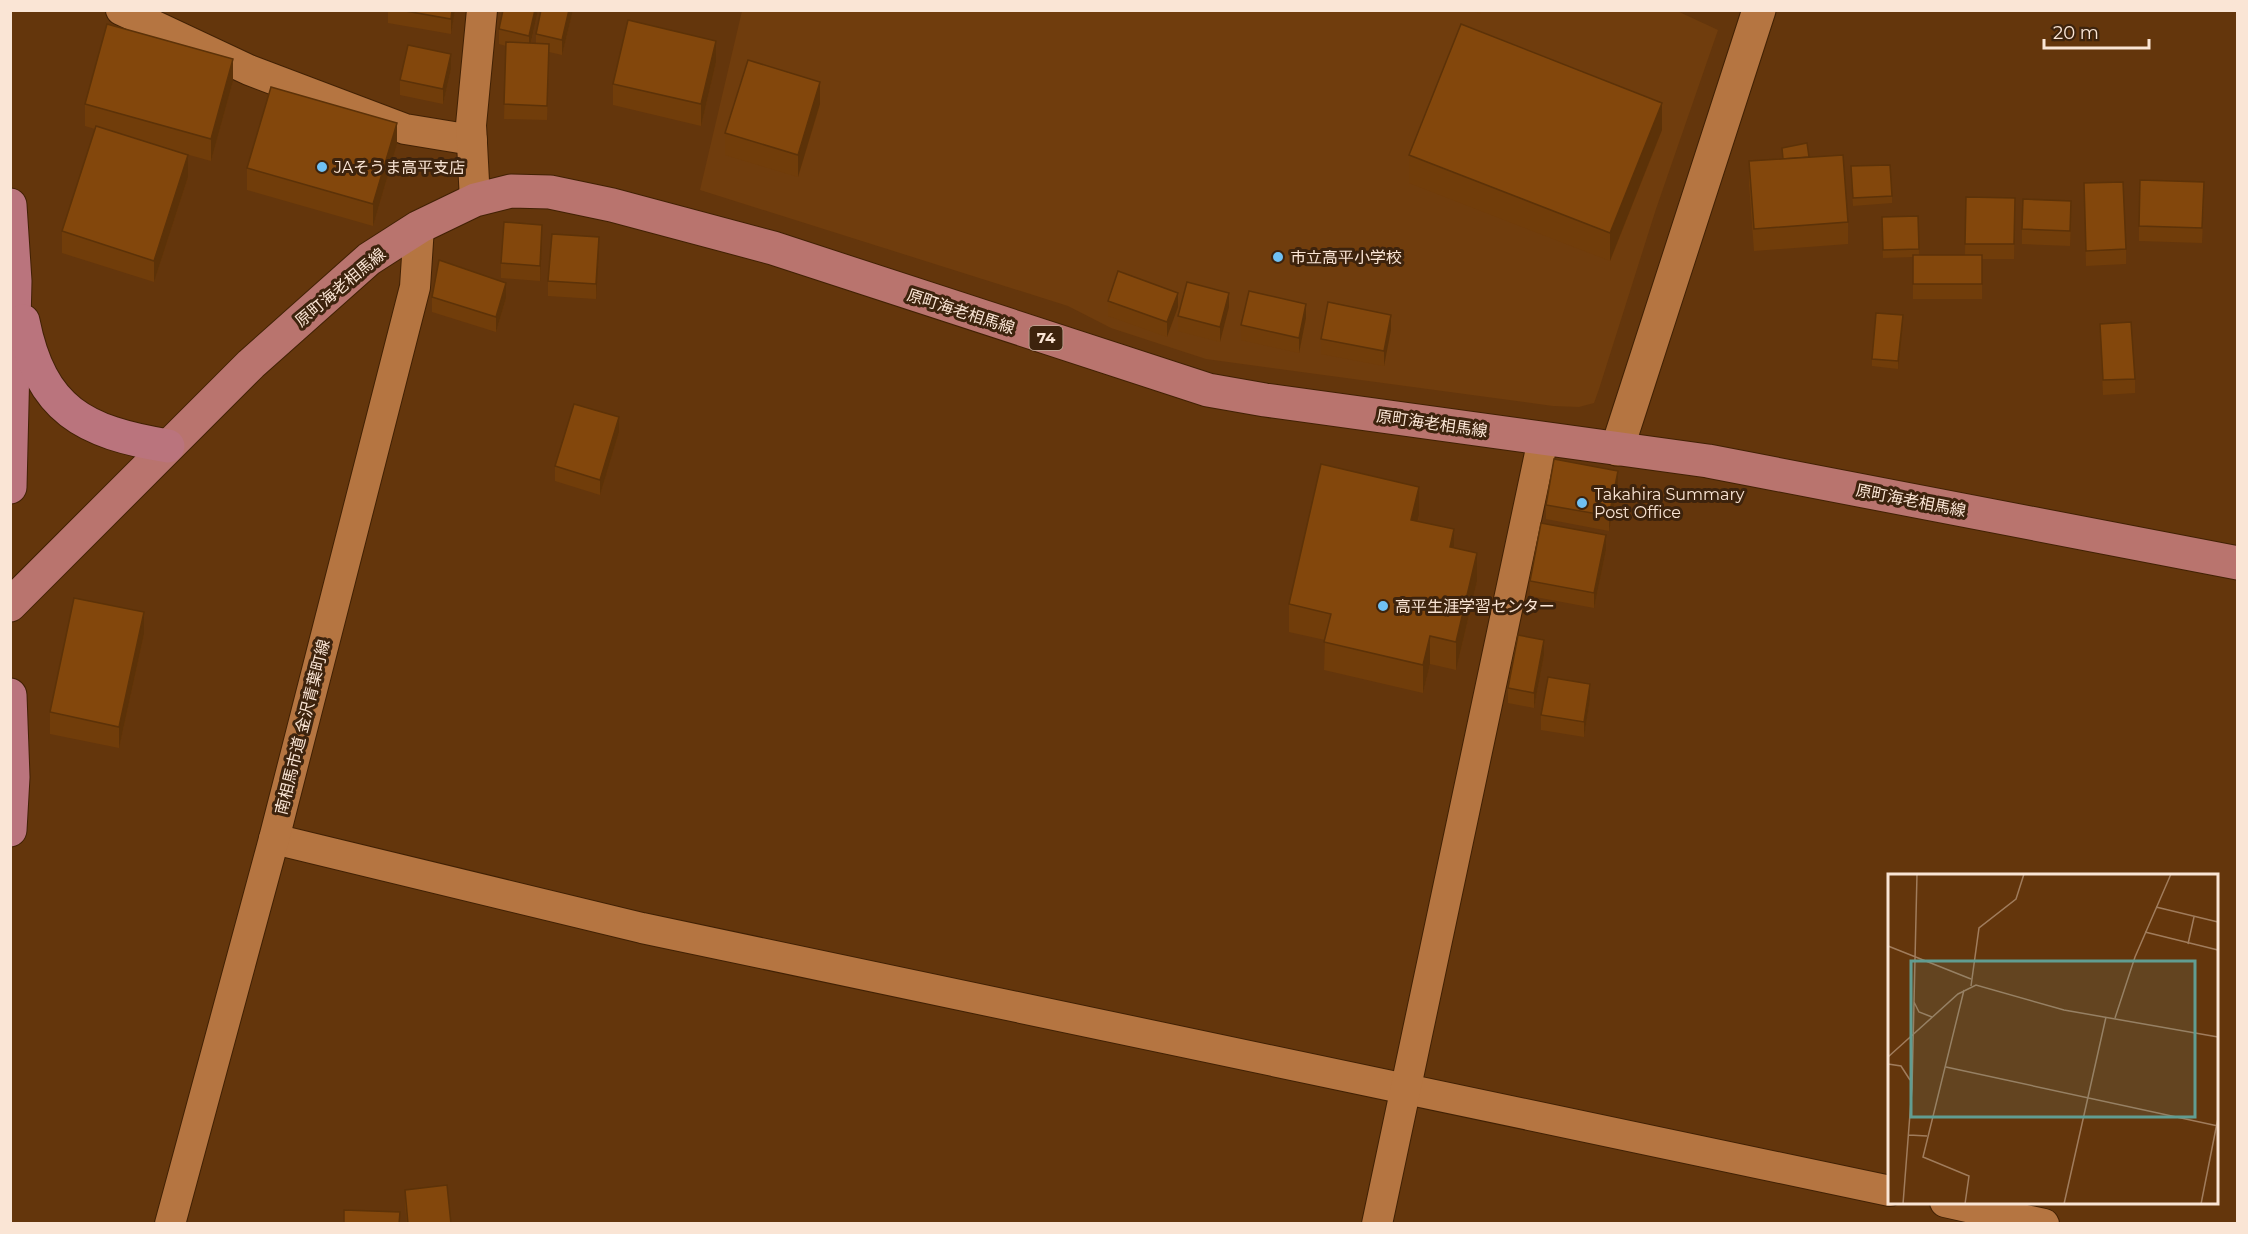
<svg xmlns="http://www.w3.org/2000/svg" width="2248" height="1234" viewBox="0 0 2248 1234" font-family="Montserrat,'Noto Sans JP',sans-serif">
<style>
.built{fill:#703d0d}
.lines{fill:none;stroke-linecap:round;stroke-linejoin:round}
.minor-casing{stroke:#412104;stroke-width:32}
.tertiary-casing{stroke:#412104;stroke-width:35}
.primary-casing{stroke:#412104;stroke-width:35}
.trunk-casing{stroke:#412104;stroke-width:35}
.minor{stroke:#b57541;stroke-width:30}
.tertiary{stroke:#b57541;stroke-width:33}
.primary{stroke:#b9746e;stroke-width:33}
.trunk{stroke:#ba747d;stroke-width:33}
.wall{fill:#713d0a}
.shaded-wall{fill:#5c3208}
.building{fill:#83470c;stroke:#5c3208;stroke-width:1.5}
.poi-dot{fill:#70c1f4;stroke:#3d230d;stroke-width:2}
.labels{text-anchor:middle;stroke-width:6;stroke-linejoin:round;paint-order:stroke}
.shield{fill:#3d230d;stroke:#c1ab99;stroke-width:1.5}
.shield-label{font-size:15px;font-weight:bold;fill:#fae5d5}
.poi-label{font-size:16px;fill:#fae5d5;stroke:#3d230d;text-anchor:start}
.street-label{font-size:16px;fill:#fae5d5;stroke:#3d230d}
.inset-road{fill:none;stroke:#a07c5c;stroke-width:1.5}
.view{fill:#619d92;fill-opacity:0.15;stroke:#619d92;stroke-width:3}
.inset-edge{fill:none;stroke:#fae5d5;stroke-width:3}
</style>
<rect width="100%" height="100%" fill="#64360c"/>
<!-- built -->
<path class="built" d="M 1675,10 L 1718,30 L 1656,209 L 1599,389 L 1594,403 L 1579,407 L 1553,406 L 1206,359 L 1111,328 L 1068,306 L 700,190 L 742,11 Z"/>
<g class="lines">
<!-- minor casing -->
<g class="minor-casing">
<g id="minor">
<path d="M 121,10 L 249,70 L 405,129 L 472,140"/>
<path d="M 475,200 L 471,125 L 482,10"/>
<path d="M 274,839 L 642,928 L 1890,1191"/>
<path d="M 1945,1202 L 2044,1224"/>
<path d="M 170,1224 L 274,839 L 415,287 L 419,227"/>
<path d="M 1377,1224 L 1543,439"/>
</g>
</g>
<!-- tertiary casing -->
<g class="tertiary-casing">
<path id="tertiary" d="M 1617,449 L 1759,10"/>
</g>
<!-- primary casing -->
<g class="primary-casing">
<path id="primary" d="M 10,605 L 251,364 L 369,259 L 419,227 L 475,200 L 511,191 L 550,192 L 612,205 L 773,248 L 1208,390 L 1265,400 L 1708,461 L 2238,563"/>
</g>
<!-- trunk casing -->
<g class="trunk-casing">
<g id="trunk">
<path d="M 10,205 L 15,281 L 10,487"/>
<path d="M 23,321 C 41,411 84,432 168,446"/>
<path d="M 10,695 L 13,777 L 10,830"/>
</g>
</g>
<!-- minor -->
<use href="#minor" class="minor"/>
<!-- tertiary -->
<use href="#tertiary" class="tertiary"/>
<!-- primary -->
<use href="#primary" class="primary"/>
<!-- trunk -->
<use href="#trunk" class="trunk"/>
</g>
<!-- wall -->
<g class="wall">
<path d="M 388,10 L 455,10 L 451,34 L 388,23 Z"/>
<path d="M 503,10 L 538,10 L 531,43 L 536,43 L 536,34 L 541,10 L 573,10 L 562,55 L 549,52 L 547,120 L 504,119 L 506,46 L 499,44 L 499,29 Z"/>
<path d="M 1471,10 L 1482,10 L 1480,14 Z"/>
<path d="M 716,62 L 701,126 L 613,105 L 613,84 Z"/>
<path d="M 451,69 L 443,104 L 400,95 L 400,80 Z"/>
<path d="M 233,81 L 211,161 L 164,148 L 188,177 L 154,282 L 62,253 L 62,231 L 95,129 L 85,126 L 85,104 Z"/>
<path d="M 820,104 L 798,177 L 725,155 L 725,133 Z"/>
<path d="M 1662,130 L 1610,261 L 1409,183 L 1409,155 Z"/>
<path d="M 397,144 L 373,226 L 247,190 L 247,168 Z"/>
<path d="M 1782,148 L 1809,157 L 1848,222 L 1848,244 L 1754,251 L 1749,183 L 1749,161 L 1782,159 Z"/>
<path d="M 1851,174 L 1892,196 L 1892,203 L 1853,206 Z"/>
<path d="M 2084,183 L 2126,249 L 2126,264 L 2086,266 Z"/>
<path d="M 1966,197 L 2015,198 L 2014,259 L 1982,259 L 1982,299 L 1913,299 L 1913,257 L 1883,258 L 1882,217 L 1918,216 L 1919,255 L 1965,255 Z"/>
<path d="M 2204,197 L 2202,243 L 2139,241 L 2139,226 Z"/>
<path d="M 2071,216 L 2070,246 L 2022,244 L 2022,229 Z"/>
<path d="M 542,240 L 540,281 L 501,278 L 501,263 Z"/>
<path d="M 599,252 L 596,299 L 548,296 L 548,281 Z"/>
<path d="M 432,297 L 506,298 L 496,332 L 432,312 Z"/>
<path d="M 1108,301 L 1178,307 L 1167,337 L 1108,316 Z"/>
<path d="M 1229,307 L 1220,342 L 1178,331 L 1178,316 Z"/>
<path d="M 1306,318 L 1299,353 L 1241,340 L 1241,325 Z"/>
<path d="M 1903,323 L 1898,369 L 1872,366 L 1872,359 Z"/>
<path d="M 2100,324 L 2135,379 L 2135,393 L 2103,395 Z"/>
<path d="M 1391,330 L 1384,366 L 1321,354 L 1321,339 Z"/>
<path d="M 619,432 L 600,495 L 555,481 L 555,466 Z"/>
<path d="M 1618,486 L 1609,531 L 1546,519 L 1546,505 Z"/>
<path d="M 1419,515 L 1418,521 L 1454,548 L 1477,581 L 1456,670 L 1430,664 L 1423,693 L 1324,670 L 1325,640 L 1289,632 L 1289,604 Z"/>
<path d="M 1606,550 L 1594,608 L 1530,596 L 1530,581 Z"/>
<path d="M 144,634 L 119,748 L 50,734 L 50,712 Z"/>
<path d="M 1544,655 L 1534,708 L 1508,703 L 1508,688 Z"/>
<path d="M 1590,699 L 1584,737 L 1541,730 L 1541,715 Z"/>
<path d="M 405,1190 L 451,1224 L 407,1224 L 405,1205 Z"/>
</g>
<!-- shaded-wall -->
<g class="shaded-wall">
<path d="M 452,10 L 455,10 L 451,34 L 451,19 Z"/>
<path d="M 535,10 L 538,10 L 529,51 L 529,36 Z"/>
<path d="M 569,10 L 573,10 L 562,55 L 562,40 Z"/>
<path d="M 716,41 L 716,62 L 701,126 L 701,104 Z"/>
<path d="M 451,54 L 451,69 L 443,104 L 443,89 Z"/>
<path d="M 233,59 L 233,81 L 211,161 L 211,139 Z"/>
<path d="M 820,82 L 820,104 L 798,177 L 798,155 Z"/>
<path d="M 1662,103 L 1662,130 L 1610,261 L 1610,233 Z"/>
<path d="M 397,123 L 397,144 L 373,226 L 373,204 Z"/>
<path d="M 188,155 L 188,177 L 154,282 L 154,261 Z"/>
<path d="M 542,225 L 542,240 L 540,281 L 540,266 Z"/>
<path d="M 599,237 L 599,252 L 596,299 L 596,284 Z"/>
<path d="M 506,283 L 506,298 L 496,332 L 496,317 Z"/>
<path d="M 1178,293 L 1178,307 L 1167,337 L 1167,322 Z"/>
<path d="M 1229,293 L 1229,307 L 1220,342 L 1220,327 Z"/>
<path d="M 1306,304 L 1306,318 L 1299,353 L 1299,338 Z"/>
<path d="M 1391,315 L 1391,330 L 1384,366 L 1384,351 Z"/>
<path d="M 1903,315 L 1903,323 L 1898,369 L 1898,361 Z"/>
<path d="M 619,417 L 619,432 L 600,495 L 600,480 Z"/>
<path d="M 1618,471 L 1618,486 L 1609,531 L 1609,516 Z"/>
<path d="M 1419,487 L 1419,515 L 1411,547 L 1411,520 Z"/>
<path d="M 1454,529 L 1454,557 L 1450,547 Z"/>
<path d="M 1606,535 L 1606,550 L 1594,608 L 1594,593 Z"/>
<path d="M 1477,553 L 1477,581 L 1456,670 L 1456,642 Z"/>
<path d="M 144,612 L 144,634 L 119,748 L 119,727 Z"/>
<path d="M 1430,636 L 1430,664 L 1423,693 L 1423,665 Z"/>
<path d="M 1544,640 L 1544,655 L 1534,708 L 1534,693 Z"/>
<path d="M 1590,684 L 1590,699 L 1584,737 L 1584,722 Z"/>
</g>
<!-- building -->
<g class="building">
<path d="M 400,10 L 452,10 L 451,19 Z"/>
<path d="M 503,10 L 535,10 L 529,36 L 499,29 Z"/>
<path d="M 541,10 L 569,10 L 562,40 L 536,34 Z"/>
<path d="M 628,20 L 716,41 L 701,104 L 613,84 Z"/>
<path d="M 107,24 L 233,59 L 211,139 L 85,104 Z"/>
<path d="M 1461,24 L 1662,103 L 1610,233 L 1409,155 Z"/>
<path d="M 506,42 L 549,44 L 547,106 L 504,104 Z"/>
<path d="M 408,45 L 451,54 L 443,89 L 400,80 Z"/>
<path d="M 748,60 L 820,82 L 798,155 L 725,133 Z"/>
<path d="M 271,87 L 397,123 L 373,204 L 247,168 Z"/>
<path d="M 96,126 L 188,155 L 154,261 L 62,231 Z"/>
<path d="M 1807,143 L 1809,157 L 1783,159 L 1782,148 Z"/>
<path d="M 1843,155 L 1848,222 L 1754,229 L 1749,161 Z"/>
<path d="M 1890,165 L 1892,196 L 1853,198 L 1851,166 Z"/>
<path d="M 2140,180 L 2204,182 L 2202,228 L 2139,226 Z"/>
<path d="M 2123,182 L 2126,249 L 2086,251 L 2084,183 Z"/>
<path d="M 1966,197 L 2015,198 L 2014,244 L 1965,244 Z"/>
<path d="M 2023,199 L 2071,201 L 2070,231 L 2022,229 Z"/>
<path d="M 1918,216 L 1919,249 L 1883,250 L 1882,217 Z"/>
<path d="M 504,222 L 542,225 L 540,266 L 501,263 Z"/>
<path d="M 552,234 L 599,237 L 596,284 L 548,281 Z"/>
<rect x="1913" y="255" width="69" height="29"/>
<path d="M 439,260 L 506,283 L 496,317 L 432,297 Z"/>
<path d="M 1118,271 L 1178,293 L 1167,322 L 1108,301 Z"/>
<path d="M 1187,282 L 1229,293 L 1220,327 L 1178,316 Z"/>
<path d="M 1249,291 L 1306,304 L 1299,338 L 1241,325 Z"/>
<path d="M 1328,302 L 1391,315 L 1384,351 L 1321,339 Z"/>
<path d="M 1876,313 L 1903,315 L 1898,361 L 1872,359 Z"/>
<path d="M 2131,322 L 2135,379 L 2103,380 L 2100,324 Z"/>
<path d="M 574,404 L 619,417 L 600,480 L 555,466 Z"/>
<path d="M 1554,459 L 1618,471 L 1609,516 L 1546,505 Z"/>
<path d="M 1321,464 L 1419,487 L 1411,520 L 1454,529 L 1450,547 L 1477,553 L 1456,642 L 1430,636 L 1423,665 L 1324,642 L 1331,614 L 1289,604 Z"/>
<path d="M 1541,523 L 1606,535 L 1594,593 L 1530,581 Z"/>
<path d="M 74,598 L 144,612 L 119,727 L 50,712 Z"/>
<path d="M 1518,635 L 1544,640 L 1534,693 L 1508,688 Z"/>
<path d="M 1548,677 L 1590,684 L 1584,722 L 1541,715 Z"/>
<path d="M 447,1185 L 451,1224 L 408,1224 L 405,1190 Z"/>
<path d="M 344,1210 L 400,1212 L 399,1224 L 344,1224 Z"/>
</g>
<!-- markers -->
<g class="poi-dot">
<circle cx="322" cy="167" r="6"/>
<circle cx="1278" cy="257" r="6"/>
<circle cx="1582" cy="503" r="6"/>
<circle cx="1383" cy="606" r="6"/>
</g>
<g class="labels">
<!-- shield labels -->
<rect class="shield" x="1029.5" y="326" width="33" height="24" rx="4.5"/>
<g class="shield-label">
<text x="1046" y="343">74</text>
</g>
<!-- poi labels -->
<g class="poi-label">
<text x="334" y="173">JAそうま高平支店</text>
<text x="1290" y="263">市立高平小学校</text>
<text x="1594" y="500">Takahira Summary<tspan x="1594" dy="18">Post Office</tspan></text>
<text x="1395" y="612">高平生涯学習センター</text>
</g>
<!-- street labels -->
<g class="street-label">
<text transform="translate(340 287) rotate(-40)" y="6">原町海老相馬線</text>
<text transform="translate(961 311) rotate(18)" y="6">原町海老相馬線</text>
<text transform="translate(1432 423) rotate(8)" y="6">原町海老相馬線</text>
<text transform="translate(1911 500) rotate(11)" y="6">原町海老相馬線</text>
<text transform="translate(302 727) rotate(-76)" y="6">南相馬市道 金沢青葉町線</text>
</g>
</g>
<!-- overview -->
<g transform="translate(1888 874)">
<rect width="330" height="330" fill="#64360c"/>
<path class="inset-road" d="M 268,33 L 330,48M 257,58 L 330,76M 300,70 L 306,43M 0,72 L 83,105M 83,112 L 91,54 L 128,25 L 136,0M 76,116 L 35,283 L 81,302 L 77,330M 26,128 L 31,138 L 44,143M 227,144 L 247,83 L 283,0M 0,183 L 70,120 L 88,111 L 176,136 L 330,163M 0,190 L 13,192 L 22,206M 58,193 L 330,252M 21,261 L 39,262M 15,330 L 24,214 L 29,0M 176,330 L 218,143M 313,330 L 330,244"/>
<path class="view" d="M 23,87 L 307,87 L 307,243 L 23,243 Z"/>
<rect width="330" height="330" class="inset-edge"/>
</g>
<!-- border -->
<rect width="2248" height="1234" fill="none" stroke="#fae5d5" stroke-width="24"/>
<!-- scale -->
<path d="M2044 39v9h105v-9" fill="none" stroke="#fae5d5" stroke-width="3"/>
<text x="2053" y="39" font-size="18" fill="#fae5d5" stroke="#3d230d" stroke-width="4.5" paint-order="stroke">20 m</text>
</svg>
